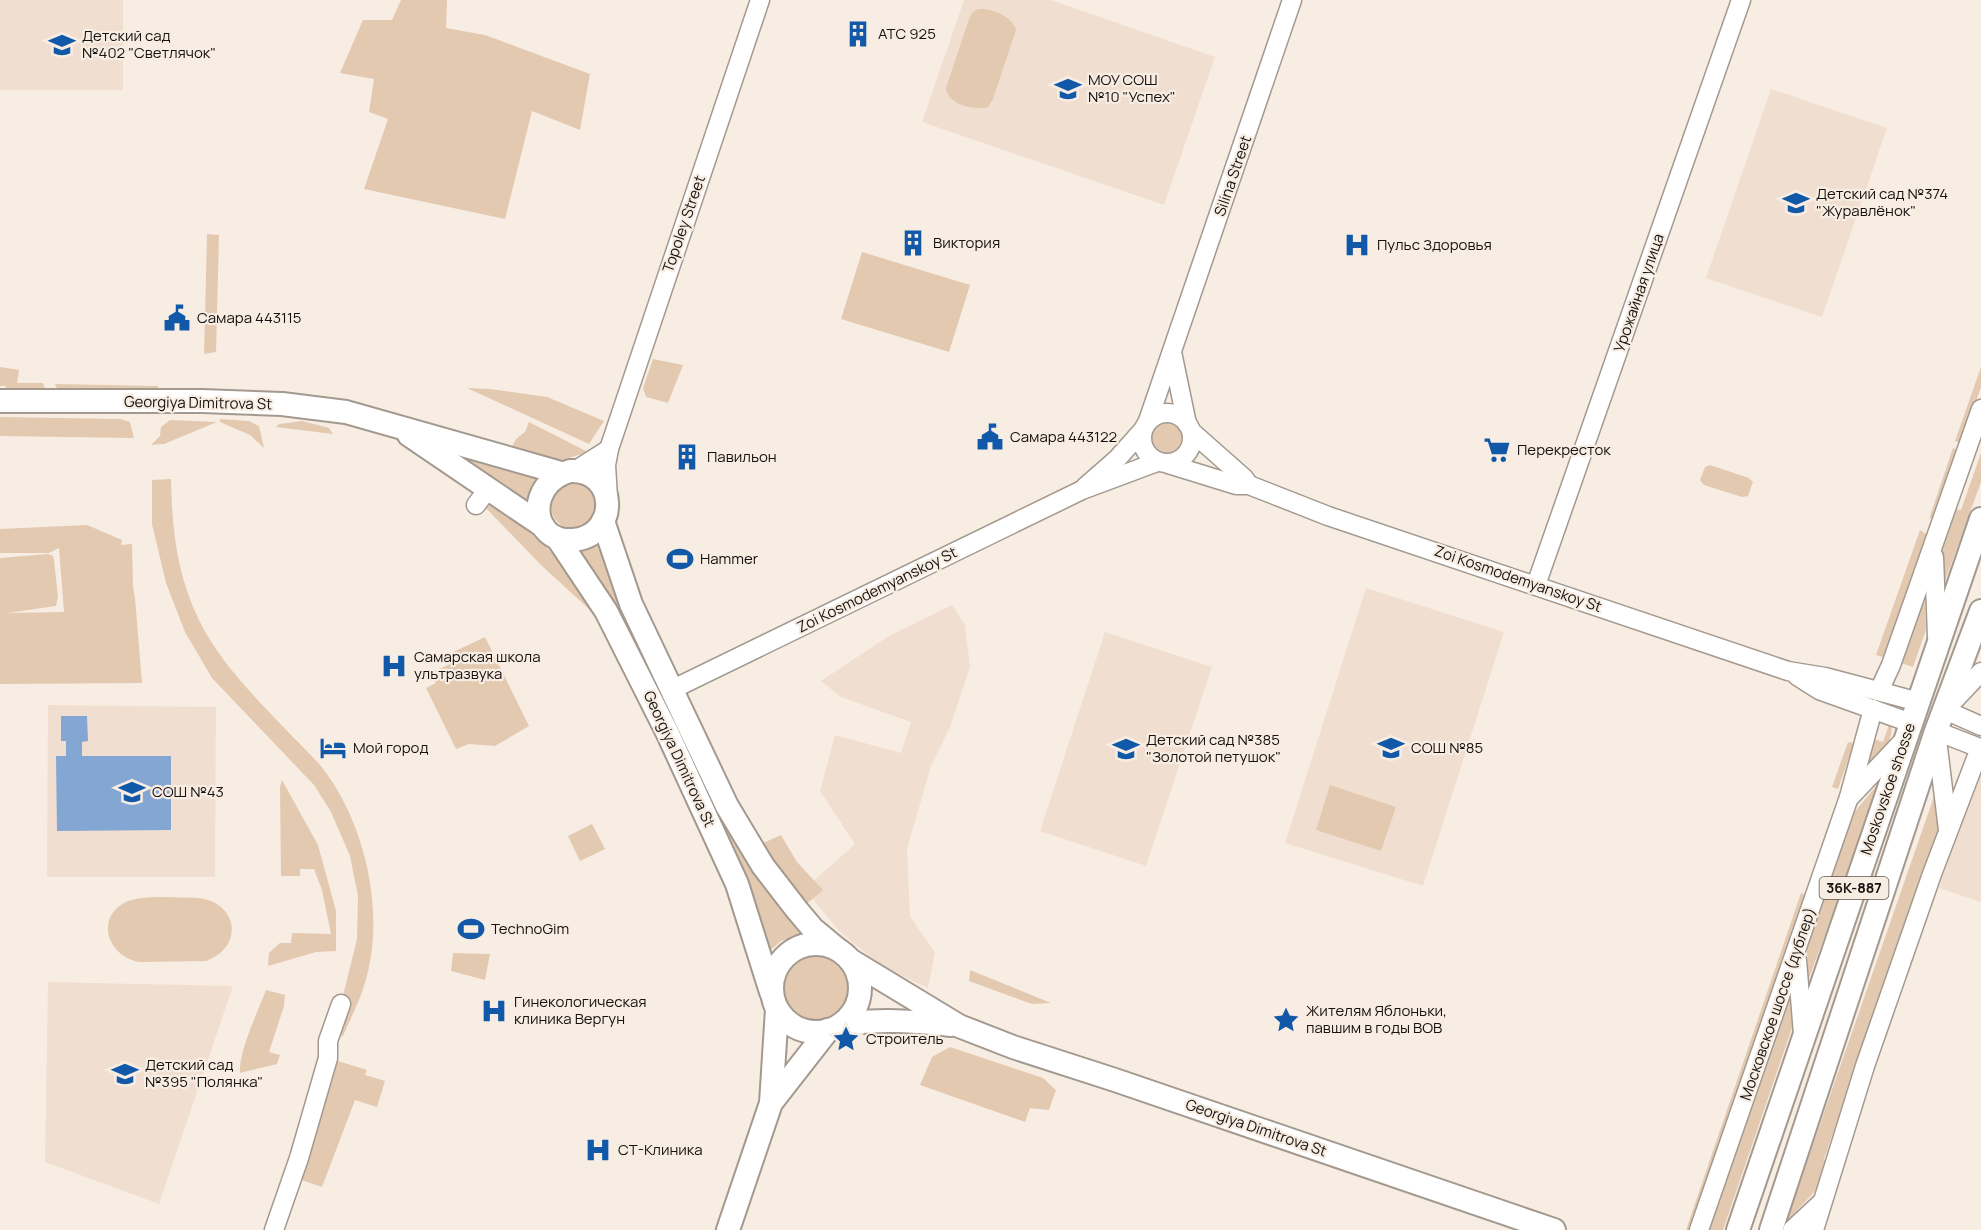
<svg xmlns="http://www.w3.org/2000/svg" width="1981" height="1230" viewBox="0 0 1981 1230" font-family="Manrope,sans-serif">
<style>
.built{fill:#f0dfd0}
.green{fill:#e3c9b0}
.water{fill:#84a6d2}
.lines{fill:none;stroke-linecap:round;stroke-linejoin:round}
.minor-casing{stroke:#a3998f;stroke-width:21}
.major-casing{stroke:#a3998f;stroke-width:26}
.minor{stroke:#fff;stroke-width:18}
.major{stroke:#fff;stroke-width:22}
.labels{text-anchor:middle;stroke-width:4.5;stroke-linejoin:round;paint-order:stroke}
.shield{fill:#f8ede3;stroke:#5a544f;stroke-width:1.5}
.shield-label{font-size:14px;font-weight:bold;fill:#16120f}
.poi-label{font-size:15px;fill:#16120f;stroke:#f8ede3;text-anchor:start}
.street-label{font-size:15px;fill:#16120f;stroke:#f8ede3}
</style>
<rect width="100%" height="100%" fill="#f8ede3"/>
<!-- built -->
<g class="built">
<rect x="0" y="0" width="123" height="90"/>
<path d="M 964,0 L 1051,0 L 1215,57 L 1164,205 L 922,122 Z"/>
<path d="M 1771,89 L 1887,128 L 1822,317 L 1706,278 Z"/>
<path d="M 1366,588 L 1504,632 L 1423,886 L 1285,843 Z"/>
<path d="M 952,605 L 965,625 L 970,667 L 950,727 L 931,766 L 907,849 L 910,916 L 935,953 L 928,988 L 881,966 L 839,931 L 805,889 L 855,844 L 820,791 L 835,735 L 901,753 L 911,722 L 841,697 L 821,681 L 889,636 Z"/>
<path d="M 1105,632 L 1212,667 L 1146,866 L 1040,831 Z"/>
<path d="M 48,705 L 216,707 L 215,877 L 47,877 Z"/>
<path d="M 1981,765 L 1981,902 L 1939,888 Z"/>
<path d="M 48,982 L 233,986 L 159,1204 L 45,1162 Z"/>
</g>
<!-- green -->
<g class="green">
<path d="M 401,0 L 447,0 L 446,28 L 485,35 L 590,74 L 580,130 L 532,111 L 505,219 L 364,189 L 388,119 L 369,112 L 374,79 L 340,73 L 363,20 L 392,20 Z"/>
<path d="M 978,9 C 992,8 1012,16 1016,30 L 993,99 L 988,107 C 974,111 947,104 946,88 L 969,19 L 973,12 Z"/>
<path d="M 207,234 L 219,235 L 216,352 L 204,354 Z"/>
<path d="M 862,252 L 970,285 L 949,352 L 841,319 Z"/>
<path d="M 653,359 L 683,365 L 668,403 L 646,397 L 643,388 Z"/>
<path d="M 0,367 L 19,370 L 17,383 L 43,383 L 46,393 L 10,393 L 5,386 L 0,386 Z"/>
<path d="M 1981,367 L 1981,387 L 1961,443 L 1955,441 Z"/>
<path d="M 55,384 L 158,386 L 160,395 L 60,395 Z"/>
<path d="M 467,388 L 490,389 L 547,397 L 604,421 L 589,444 Z"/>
<path d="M 0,417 L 120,419 L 130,422 L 134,438 L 0,436 Z"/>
<circle cx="1167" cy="438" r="19"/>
<path d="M 220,419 L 249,421 L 259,426 L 264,448 L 250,435 L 220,422 Z"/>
<path d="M 170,420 L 217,422 L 164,444 L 151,445 L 160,436 L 161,427 Z"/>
<path d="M 302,421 L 329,428 L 333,434 L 276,427 L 279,424 Z"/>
<path d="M 529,422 L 588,452 L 560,461 L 509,452 L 516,439 L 525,432 Z"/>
<path d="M 425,438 L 539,478 L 530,503 Z"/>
<path d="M 1953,448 L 1960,451 L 1936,516 L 1929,519 Z"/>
<path d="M 1981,453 L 1981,482 L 1941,592 L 1940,556 L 1956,509 L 1961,510 Z"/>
<path d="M 1710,465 L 1749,478 L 1753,482 L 1748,496 L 1742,497 L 1704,485 L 1700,480 L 1705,467 Z"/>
<path d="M 171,479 C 172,530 177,575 199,620 C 221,665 259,701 293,737 C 302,746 312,756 321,766 C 366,823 387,916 364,986 C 359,1003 350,1019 343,1036 L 331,1032 L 341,1004 L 357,939 L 358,896 L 350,856 L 331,812 L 314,785 L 212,678 L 185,632 L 166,583 L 152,524 L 152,480 Z"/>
<circle cx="574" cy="506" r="23"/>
<path d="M 484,506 L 500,506 L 567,566 L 602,621 L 541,565 Z"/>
<path d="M 87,525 L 122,540 L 121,545 L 132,544 L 133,587 L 135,598 L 142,683 L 0,684 L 0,558 L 48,554 L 53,556 L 54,560 L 58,597 L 56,606 L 7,613 L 64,612 L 59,548 L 49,553 L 0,553 L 0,529 Z"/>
<path d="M 1920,530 L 1926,534 L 1927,538 L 1886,658 L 1876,655 Z"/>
<path d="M 598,540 L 621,604 L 744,858 L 801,935 L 781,941 L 766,954 L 578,549 Z"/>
<path d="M 1924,587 L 1926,630 L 1913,667 L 1898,662 Z"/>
<path d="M 485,637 L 529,726 L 495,746 L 469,744 L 456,749 L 426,688 L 436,683 L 431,673 L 452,663 L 449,654 Z"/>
<path d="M 1890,722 C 1898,742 1873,762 1861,776 L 1874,739 L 1883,742 Z"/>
<path d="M 1848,742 L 1854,743 L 1838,789 L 1832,787 Z"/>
<path d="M 1882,779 L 1808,981 L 1807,945 L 1852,815 Z"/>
<path d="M 282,780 L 318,845 L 336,911 L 336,951 L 316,952 L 268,966 L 269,953 L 280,943 L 291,943 L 292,933 L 331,934 L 322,890 L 314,869 L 300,869 L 300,876 L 281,876 L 280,787 Z"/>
<path d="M 1330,785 L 1396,807 L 1381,851 L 1316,830 Z"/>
<path d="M 1937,788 L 1939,831 L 1824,1159 L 1828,1164 L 1817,1189 L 1786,1222 Z"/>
<path d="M 592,824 L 605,849 L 580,861 L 568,836 Z"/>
<path d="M 781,835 L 797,862 L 823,890 L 804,906 L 761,844 Z"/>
<path d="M 1801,893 L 1809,896 L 1695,1230 L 1686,1230 Z"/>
<path d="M 198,898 C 238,902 245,947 206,961 L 140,962 C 110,958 94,920 124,903 C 140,894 178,898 198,898 Z"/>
<path d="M 453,953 L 490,954 L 485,980 L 451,971 Z"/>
<circle cx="816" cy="989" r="33"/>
<path d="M 970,970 L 1051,1003 L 1032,1004 L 969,981 Z"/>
<path d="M 1792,983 L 1793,1025 L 1723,1230 L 1708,1230 Z"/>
<path d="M 266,990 L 285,995 L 284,1006 L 269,1052 L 280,1055 L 277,1064 L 240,1073 C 238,1053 258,1011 266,990 Z"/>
<path d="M 950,1047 L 1043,1078 L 1056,1090 L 1049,1110 L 1030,1108 L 1025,1122 L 920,1085 L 932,1057 Z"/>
<path d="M 328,1058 L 367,1070 L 365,1075 L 385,1081 L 377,1107 L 355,1100 L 322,1187 L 292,1177 Z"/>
</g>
<!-- water -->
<path class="water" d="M 61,716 L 87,716 L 88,741 L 82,742 L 82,756 L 171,756 L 171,830 L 57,831 L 56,756 L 66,756 L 66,741 L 61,741 Z"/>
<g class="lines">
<!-- minor casing -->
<g class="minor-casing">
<g id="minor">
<path d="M 1172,352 L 1187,424"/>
<circle cx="1167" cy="438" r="25"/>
<path d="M 1148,421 L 1292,0"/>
<path d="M 1192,432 L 1244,478 L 1249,485"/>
<path d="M 1168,464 L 1236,485 L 1249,485 L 1328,516 L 1788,671 L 1825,677 L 1919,702"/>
<path d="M 576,470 L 609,449"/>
<path d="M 1085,487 L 1117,459 L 1142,431"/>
<path d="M 608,498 L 606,465 L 609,449 L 760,0"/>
<path d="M 476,505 L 488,489"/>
<path d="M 1934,557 L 1937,637"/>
<path d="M 1536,585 L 1741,0"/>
<path d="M 1981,672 L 1945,710 L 1981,726"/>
<path d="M 1797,676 L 1819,690 L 1911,723"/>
<path d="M 673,689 L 1082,490 L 1157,462"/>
<path d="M 1879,691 L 1891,665 L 1981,409"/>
<path d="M 1851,796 L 1904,740"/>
<path d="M 1797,960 L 1803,1034"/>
<path d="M 274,1230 L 299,1158 L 328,1058 L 328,1041 L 341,1004"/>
<path d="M 1699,1230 L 1849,797 L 1873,709"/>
<path d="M 1792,1230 L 1822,1202"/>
<path d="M 1814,1230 L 1865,1066 L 1932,874 L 1980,748 L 1936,731 L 1948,830"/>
</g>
</g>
<!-- major casing -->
<g class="major-casing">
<g id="major">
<path d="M 0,401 L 202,401 L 282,404 L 346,412 L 561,473"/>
<path d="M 409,435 L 543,526"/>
<path d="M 570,471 C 618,469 620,536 573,540 C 529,543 526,483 570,471 Z"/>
<path d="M 603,521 L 631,604 L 727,806 L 763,866 L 797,910 L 813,929 L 837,949"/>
<path d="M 558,539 L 606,611 L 668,734 L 737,884 L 771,992"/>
<circle cx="816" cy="988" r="44"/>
<path d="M 850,960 L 959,1026 L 1013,1047 L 1115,1080 L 1554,1230"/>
<path d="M 842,1024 C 880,1019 914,1021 951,1025"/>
<path d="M 771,1103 L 828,1030"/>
<path d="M 728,1230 L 771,1103 L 777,1009"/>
<path d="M 1738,1230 L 1981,519"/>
<path d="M 1771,1230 L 1936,731 L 1981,611"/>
</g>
</g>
<!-- minor -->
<use href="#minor" class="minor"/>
<!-- major -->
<use href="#major" class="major"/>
</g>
<!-- icons -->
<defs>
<g id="building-bare" transform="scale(2.07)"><path d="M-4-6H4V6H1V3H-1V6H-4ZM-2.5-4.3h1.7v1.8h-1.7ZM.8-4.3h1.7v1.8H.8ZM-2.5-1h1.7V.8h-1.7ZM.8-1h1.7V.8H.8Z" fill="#1258a8" stroke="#f8ede3" stroke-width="2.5" paint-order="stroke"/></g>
<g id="school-bare" transform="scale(2.07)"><path d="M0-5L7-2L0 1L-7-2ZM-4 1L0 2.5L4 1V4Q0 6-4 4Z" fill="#1258a8" stroke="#f8ede3" stroke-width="2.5" paint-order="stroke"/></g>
<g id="hospital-bare" transform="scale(2.07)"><path d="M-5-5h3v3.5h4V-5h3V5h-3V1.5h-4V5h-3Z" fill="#1258a8" stroke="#f8ede3" stroke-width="2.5" paint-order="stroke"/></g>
<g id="civic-bare" transform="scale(2.07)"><path d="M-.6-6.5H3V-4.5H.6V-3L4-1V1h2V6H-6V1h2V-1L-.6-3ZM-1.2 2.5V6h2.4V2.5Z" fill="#1258a8" stroke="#f8ede3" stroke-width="2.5" paint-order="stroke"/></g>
<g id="supermarket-bare" transform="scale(2.07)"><path d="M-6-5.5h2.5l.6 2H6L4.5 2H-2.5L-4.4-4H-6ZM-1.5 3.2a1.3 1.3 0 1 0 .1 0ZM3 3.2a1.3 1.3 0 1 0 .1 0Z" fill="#1258a8" stroke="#f8ede3" stroke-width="2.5" paint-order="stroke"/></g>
<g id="stadium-bare" transform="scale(2.07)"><path d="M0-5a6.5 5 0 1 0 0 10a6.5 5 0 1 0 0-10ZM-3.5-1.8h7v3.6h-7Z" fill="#1258a8" stroke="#f8ede3" stroke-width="2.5" paint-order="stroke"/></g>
<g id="hotel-bare" transform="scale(2.07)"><path d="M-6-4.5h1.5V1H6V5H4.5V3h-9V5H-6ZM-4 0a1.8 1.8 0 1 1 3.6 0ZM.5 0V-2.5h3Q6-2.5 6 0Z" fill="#1258a8" stroke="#f8ede3" stroke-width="2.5" paint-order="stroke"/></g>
<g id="sight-bare" transform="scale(2.07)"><path d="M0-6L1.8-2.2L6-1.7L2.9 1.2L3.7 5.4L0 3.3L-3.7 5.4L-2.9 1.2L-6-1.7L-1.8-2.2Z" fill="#1258a8" stroke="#f8ede3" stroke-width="2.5" paint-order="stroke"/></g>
</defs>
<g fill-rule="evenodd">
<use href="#building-bare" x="858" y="34"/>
<use href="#school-bare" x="62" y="45"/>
<use href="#school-bare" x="1068" y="89"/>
<use href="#school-bare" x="1796" y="203"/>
<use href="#building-bare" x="913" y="243"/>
<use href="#hospital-bare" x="1357" y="245"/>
<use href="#civic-bare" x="177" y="318"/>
<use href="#civic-bare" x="990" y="437"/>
<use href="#supermarket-bare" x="1497" y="450"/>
<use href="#building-bare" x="687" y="457"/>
<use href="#stadium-bare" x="680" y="559"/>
<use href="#hospital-bare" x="394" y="666"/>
<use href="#hotel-bare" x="333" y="748"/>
<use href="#school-bare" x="1391" y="748"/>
<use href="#school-bare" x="1126" y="749"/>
<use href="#school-bare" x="132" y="792"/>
<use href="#stadium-bare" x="471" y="929"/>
<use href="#hospital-bare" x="494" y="1011"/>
<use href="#sight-bare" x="1286" y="1020"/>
<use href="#sight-bare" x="846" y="1039"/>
<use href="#school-bare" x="125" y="1074"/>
<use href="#hospital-bare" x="598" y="1150"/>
</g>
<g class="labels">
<!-- shield labels -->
<rect class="shield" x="1819.5" y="877" width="69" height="22" rx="4.5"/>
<g class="shield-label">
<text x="1854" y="893">36К-887</text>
</g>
<!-- poi labels -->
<g class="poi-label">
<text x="878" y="39">АТС 925</text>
<text x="82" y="41">Детский сад<tspan x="82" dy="17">№402 "Светлячок"</tspan></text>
<text x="1088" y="85">МОУ СОШ<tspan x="1088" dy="17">№10 "Успех"</tspan></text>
<text x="1816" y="199">Детский сад №374<tspan x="1816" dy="17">"Журавлёнок"</tspan></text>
<text x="933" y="248">Виктория</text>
<text x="1377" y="250">Пульс Здоровья</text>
<text x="197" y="323">Самара 443115</text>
<text x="1010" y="442">Самара 443122</text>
<text x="1517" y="455">Перекресток</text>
<text x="707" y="462">Павильон</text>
<text x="700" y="564">Hammer</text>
<text x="414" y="662">Самарская школа<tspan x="414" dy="17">ультразвука</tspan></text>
<text x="1146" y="745">Детский сад №385<tspan x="1146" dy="17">"Золотой петушок"</tspan></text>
<text x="353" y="753">Мой город</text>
<text x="1411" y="753">СОШ №85</text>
<text x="152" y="797">СОШ №43</text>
<text x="491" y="934">TechnoGim</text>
<text x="514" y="1007">Гинекологическая<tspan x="514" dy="17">клиника Вергун</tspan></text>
<text x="1306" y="1016">Жителям Яблоньки,<tspan x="1306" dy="17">павшим в годы ВОВ</tspan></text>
<text x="866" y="1044">Строитель</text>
<text x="145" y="1070">Детский сад<tspan x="145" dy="17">№395 "Полянка"</tspan></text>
<text x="618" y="1155">СТ-Клиника</text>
</g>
<!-- street labels -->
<g class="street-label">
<text transform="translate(1233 176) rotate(-71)" y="5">Silina Street</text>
<text transform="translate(684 224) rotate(-71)" y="5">Topoley Street</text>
<text transform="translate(1639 293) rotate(-71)" y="5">Урожайная улица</text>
<text transform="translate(198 403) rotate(1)" y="5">Georgiya Dimitrova St</text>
<text transform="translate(1518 579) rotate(19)" y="5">Zoi Kosmodemyanskoy St</text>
<text transform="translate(877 590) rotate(-26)" y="5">Zoi Kosmodemyanskoy St</text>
<text transform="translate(679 759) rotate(65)" y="5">Georgiya Dimitrova St</text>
<text transform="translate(1888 789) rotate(-71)" y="5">Moskovskoe shosse</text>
<text transform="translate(1778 1004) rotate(-71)" y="5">Московское шоссе (дублер)</text>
<text transform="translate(1256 1128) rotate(19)" y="5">Georgiya Dimitrova St</text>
</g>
</g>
</svg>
